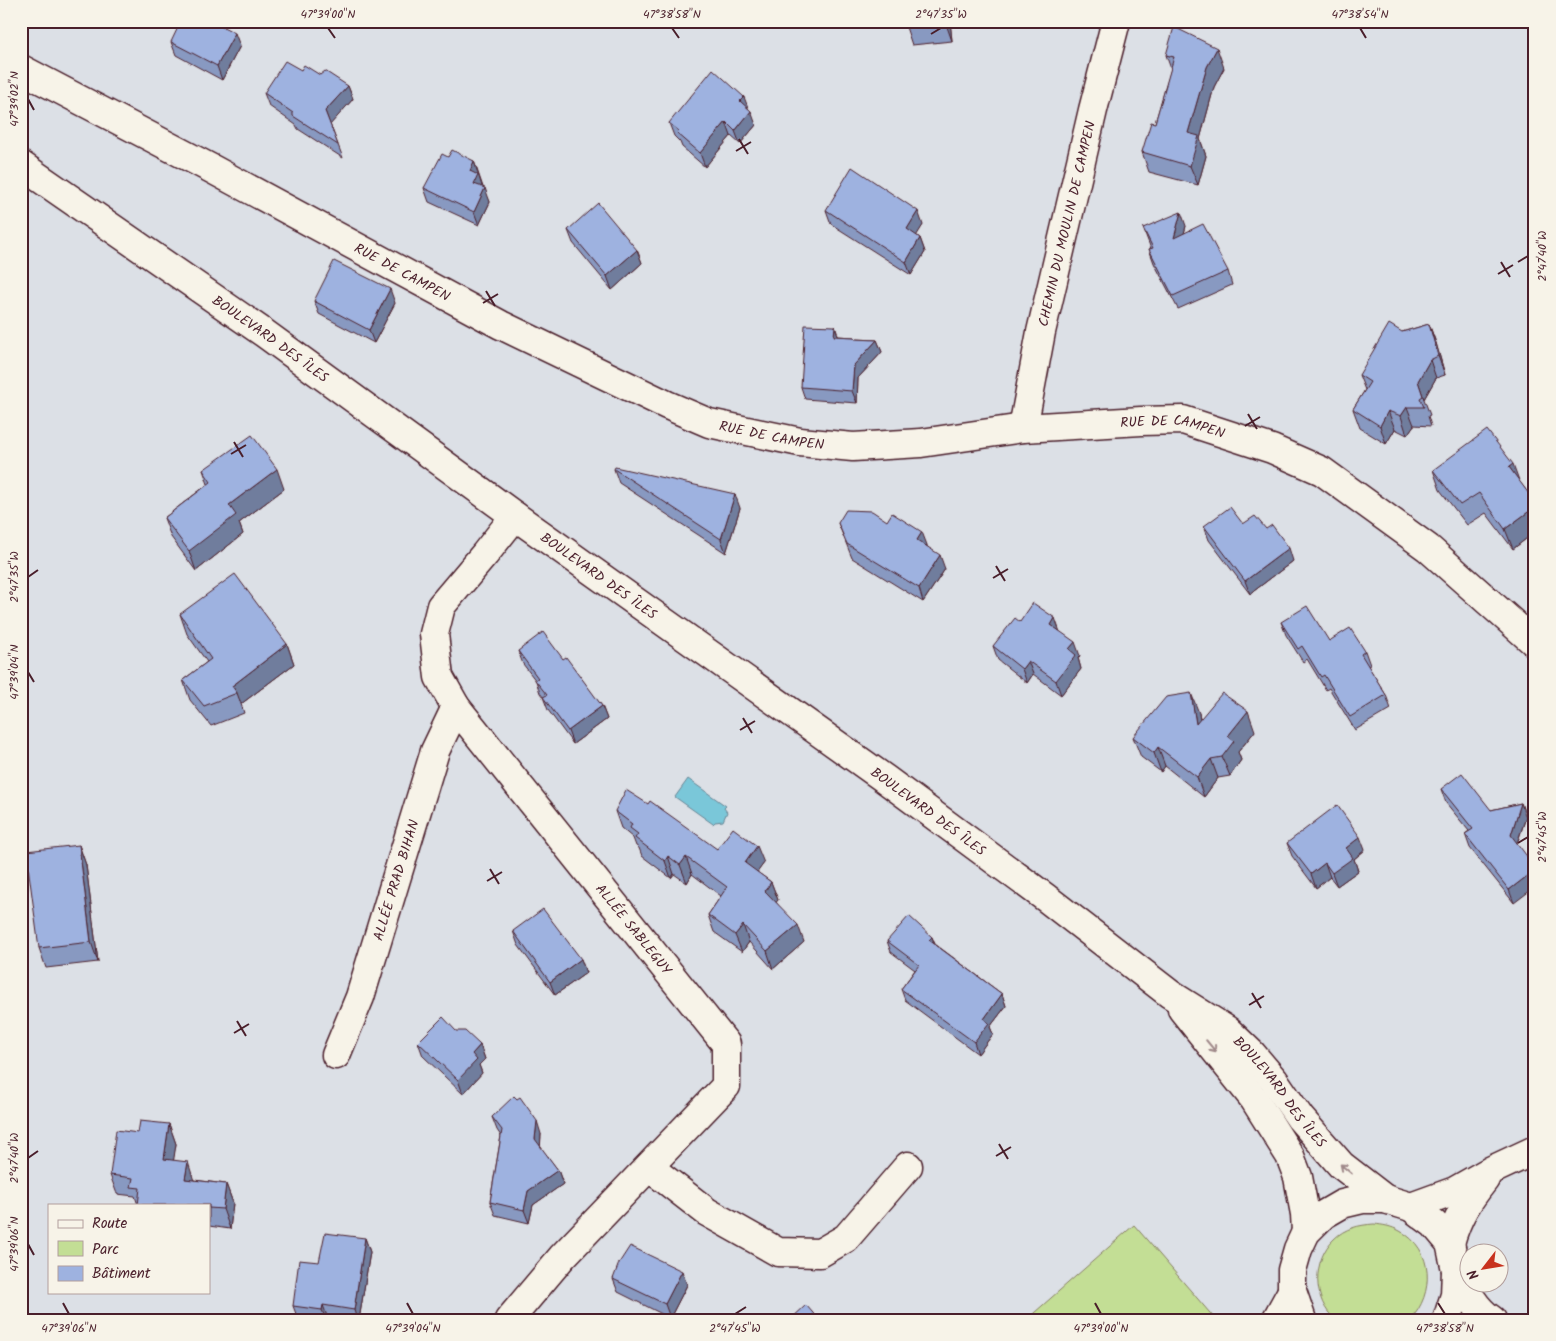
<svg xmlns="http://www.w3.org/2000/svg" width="1556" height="1341" viewBox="0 0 1556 1341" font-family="Kalam,sans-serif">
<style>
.green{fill:#c3de95;stroke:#867e60}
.water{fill:#7ac7d9;stroke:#678493}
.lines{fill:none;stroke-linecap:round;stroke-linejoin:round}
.minor-casing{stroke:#4a1f2b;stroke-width:31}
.major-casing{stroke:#4a1f2b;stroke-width:31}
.minor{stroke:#f7f3e8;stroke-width:28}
.major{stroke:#f7f3e8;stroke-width:28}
.wall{fill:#8899c1;stroke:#4a1f2b}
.shaded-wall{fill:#6f7d9d;stroke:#4a1f2b}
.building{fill:#9eb2e0;stroke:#4a1f2b}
.oneway{stroke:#a0898a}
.ticks{fill:none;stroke:#4a1f2b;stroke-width:2}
.labels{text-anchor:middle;stroke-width:4.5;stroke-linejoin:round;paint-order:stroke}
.street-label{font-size:14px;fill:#4a1f2b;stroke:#f7f3e8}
.neatline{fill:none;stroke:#4a1f2b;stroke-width:2}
.ticks-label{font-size:12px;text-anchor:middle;fill:#4a1f2b}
</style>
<rect width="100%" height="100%" fill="#dce0e6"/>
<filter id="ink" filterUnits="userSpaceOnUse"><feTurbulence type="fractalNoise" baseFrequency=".02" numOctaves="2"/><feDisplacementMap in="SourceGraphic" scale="10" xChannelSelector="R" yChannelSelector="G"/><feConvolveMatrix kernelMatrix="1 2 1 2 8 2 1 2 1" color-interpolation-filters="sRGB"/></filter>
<g filter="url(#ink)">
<!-- green -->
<g class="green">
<path d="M 1374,1224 C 1383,1225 1391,1226 1400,1231 C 1434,1249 1435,1294 1410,1320 L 1336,1320 C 1312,1301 1312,1260 1334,1239 C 1345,1228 1359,1225 1374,1224 Z"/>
<path d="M 1134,1225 L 1216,1320 L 1026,1320 Z"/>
</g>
<!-- water -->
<path class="water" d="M 688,779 L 726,806 L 724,808 L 727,812 L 723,821 L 715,822 L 713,824 L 675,797 Z"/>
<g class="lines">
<!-- minor casing -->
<g class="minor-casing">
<g id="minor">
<path id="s1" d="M 21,69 L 212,169 L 501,325 L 667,405 L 709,423 L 800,442 L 853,447 L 921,443 L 1023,428 L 1141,421 L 1183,420 L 1272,449 L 1322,471 L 1428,548 L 1535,643"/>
<path id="s2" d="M 1023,428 L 1041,332 L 1093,110 L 1116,21"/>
<path id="s3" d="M 336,1055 L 360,997 L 435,751 L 456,707"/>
<path d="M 649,1167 L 707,1212 L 778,1252 L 820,1253 L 846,1238 L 908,1166"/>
<path d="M 1411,1207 L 1455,1191 L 1492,1170 L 1535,1150"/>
<path d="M 1450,1243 C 1458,1215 1467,1202 1485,1179"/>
<path d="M 509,1320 L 562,1257 L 726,1086 L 726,1044 L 456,707 L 439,677 L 434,634 L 441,606 L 485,554 L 515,516"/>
</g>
</g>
<!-- major casing -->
<g class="major-casing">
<g id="major">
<path id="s4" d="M 21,165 L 264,333 L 515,516 L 885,779 L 1046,898 L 1170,994 L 1227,1030 L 1252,1054 L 1274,1080 L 1300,1118 L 1341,1165 L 1385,1199"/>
<path d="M 1182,1009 L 1254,1099 L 1290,1156 L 1298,1177 L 1305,1214 L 1306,1232"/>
<path d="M 1456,1270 C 1465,1288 1474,1308 1492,1320"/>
<path d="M 1276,1320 L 1292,1291"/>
<path d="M 1302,1320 L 1292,1291 L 1292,1270 L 1298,1249 L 1306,1232 L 1323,1215 L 1342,1204 L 1363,1199 L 1385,1199 L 1411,1207 L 1434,1224 L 1450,1243 L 1456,1270 L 1455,1295 L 1447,1320"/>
</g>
</g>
<!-- minor -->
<use href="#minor" class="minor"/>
<!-- major -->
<use href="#major" class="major"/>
</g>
<!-- wall -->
<g class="wall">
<path d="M 121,21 L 134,21 L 129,27 Z"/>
<path d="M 904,21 L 950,21 L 952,41 L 912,45 Z"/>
<path d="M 171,42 L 240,46 L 222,80 L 176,55 Z"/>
<path d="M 1166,55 L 1224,68 L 1214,87 L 1200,139 L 1206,156 L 1198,185 L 1149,172 L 1142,152 L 1155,123 L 1171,69 Z"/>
<path d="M 301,70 L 320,75 L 348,86 L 353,99 L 330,124 L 343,158 L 298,129 L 296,125 L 269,106 L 264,93 Z"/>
<path d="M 749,110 L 756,125 L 740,144 L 731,136 L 705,167 L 682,147 L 680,142 L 674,136 L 669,123 Z"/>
<path d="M 448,157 L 474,161 L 483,187 L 490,202 L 479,225 L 429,202 L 424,188 Z"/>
<path d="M 826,210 L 923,225 L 916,235 L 920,238 L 925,252 L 911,275 L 831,224 Z"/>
<path d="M 1186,226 L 1184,233 L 1228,271 L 1232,285 L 1178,309 L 1154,263 L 1149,249 L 1151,249 L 1143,228 Z"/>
<path d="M 568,230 L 637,250 L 642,263 L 612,290 L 573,243 Z"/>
<path d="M 314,301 L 395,303 L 374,343 L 319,314 Z"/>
<path d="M 1429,324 L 1436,343 L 1445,375 L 1436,378 L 1424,399 L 1430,415 L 1428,416 L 1431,426 L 1414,425 L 1407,435 L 1395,429 L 1386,444 L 1360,428 L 1353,409 L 1365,390 L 1359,375 L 1402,332 Z"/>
<path d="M 835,326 L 838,336 L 854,337 L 855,339 L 877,340 L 882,352 L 858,378 L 857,403 L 805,399 L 801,387 Z"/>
<path d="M 614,469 L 740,508 L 726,553 L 619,483 Z"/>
<path d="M 203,470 L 284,489 L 239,523 L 243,534 L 196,571 L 171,537 L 164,518 L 208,484 Z"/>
<path d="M 1433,470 L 1519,481 L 1535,502 L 1535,532 L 1513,549 L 1486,513 L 1467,525 L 1440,490 Z"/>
<path d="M 838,523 L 927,545 L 927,546 L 945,569 L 923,602 L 852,558 Z"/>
<path d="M 1243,524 L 1266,529 L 1293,561 L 1250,594 L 1209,540 L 1204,526 Z"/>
<path d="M 180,614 L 287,644 L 294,664 L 241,704 L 244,713 L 211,726 L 190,700 L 183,680 L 207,662 L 187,634 Z"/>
<path d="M 1020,622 L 1059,631 L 1080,656 L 1078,658 L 1081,669 L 1061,695 L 1033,674 L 1027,683 L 998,660 L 993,646 Z"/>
<path d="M 1281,622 L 1329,641 L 1365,651 L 1370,665 L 1368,666 L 1386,695 L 1391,709 L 1355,730 L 1329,688 L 1326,690 L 1307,659 L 1303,662 L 1286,635 Z"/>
<path d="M 518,651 L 563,659 L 602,706 L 607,719 L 573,744 L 548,710 L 543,697 L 540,693 L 536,681 L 523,664 Z"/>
<path d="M 1199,713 L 1200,720 L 1255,731 L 1238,752 L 1241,760 L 1230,776 L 1218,778 L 1204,797 L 1165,766 L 1161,772 L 1141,757 L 1133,737 Z"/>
<path d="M 1441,789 L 1491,810 L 1521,803 L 1526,817 L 1517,844 L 1514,903 L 1470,848 L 1465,834 L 1469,831 L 1446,803 Z"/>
<path d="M 615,811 L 717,849 L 764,863 L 757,872 L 771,882 L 778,900 L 776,902 L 804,942 L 773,969 L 749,942 L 742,952 L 714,932 L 708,915 L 721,896 L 692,874 L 687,883 L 674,874 L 671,878 L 642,856 L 639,848 L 636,846 L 633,838 L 621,828 Z"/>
<path d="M 1287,843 L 1365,850 L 1354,859 L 1358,871 L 1337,886 L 1330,877 L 1316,888 L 1292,856 Z"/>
<path d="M 79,845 L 86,865 L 98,962 L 46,968 L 39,948 Z"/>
<path d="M 513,931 L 581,959 L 586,973 L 555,995 L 518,945 Z"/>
<path d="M 932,937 L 935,944 L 1002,994 L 1006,1006 L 990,1027 L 993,1034 L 978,1054 L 905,1000 L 901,989 L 915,970 L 891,952 L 887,941 Z"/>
<path d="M 456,1031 L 480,1045 L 485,1059 L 479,1065 L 482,1073 L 463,1094 L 423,1056 L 418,1042 Z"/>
<path d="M 492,1117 L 541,1134 L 540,1147 L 558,1170 L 563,1184 L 533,1205 L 529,1223 L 495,1215 L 490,1202 L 501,1136 L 497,1130 Z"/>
<path d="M 169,1124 L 176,1144 L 173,1160 L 194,1180 L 226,1184 L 233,1203 L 230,1229 L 209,1226 L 209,1205 L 138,1205 L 135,1196 L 117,1194 L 110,1175 L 138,1133 Z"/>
<path d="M 365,1238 L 370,1252 L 359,1320 L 334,1320 L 328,1319 L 328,1320 L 298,1319 L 293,1306 L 319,1262 Z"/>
<path d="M 613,1279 L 687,1285 L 670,1318 L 618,1292 Z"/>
</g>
<!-- shaded-wall -->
<g class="shaded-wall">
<path d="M 127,21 L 134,21 L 129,27 Z"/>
<path d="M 945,21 L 950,21 L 952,41 Z"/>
<path d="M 235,33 L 240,46 L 222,80 L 217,66 Z"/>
<path d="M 1217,48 L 1224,68 L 1214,87 L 1200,139 L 1206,156 L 1198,185 L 1190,166 L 1188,133 L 1207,67 Z"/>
<path d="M 348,86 L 353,99 L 330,125 L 325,111 Z"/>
<path d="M 744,97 L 749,110 L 740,101 Z"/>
<path d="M 751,111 L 756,125 L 740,144 L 735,131 Z"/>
<path d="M 726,122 L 731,136 L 705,167 L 700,153 Z"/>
<path d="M 474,161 L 483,189 L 479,198 L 470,171 Z"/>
<path d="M 485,188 L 490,202 L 479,225 L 474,212 Z"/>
<path d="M 918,211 L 923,225 L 912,243 L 907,229 Z"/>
<path d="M 1181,212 L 1186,226 L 1179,252 L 1174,238 Z"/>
<path d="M 920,238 L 925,252 L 911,275 L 906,262 Z"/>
<path d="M 637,250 L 642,263 L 612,290 L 607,276 Z"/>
<path d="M 390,289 L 395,303 L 374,343 L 369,330 Z"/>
<path d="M 1429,324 L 1436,343 L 1445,375 L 1438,356 Z"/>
<path d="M 835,326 L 839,339 L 834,336 Z"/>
<path d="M 877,340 L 882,352 L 858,378 L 857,403 L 852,391 L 854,365 Z"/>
<path d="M 1430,360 L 1436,378 L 1424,399 L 1418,381 Z"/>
<path d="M 1407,407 L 1414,425 L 1407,435 L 1401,416 Z"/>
<path d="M 1388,411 L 1395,429 L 1386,444 L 1380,426 Z"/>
<path d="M 1513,464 L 1520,483 L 1509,467 Z"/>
<path d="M 277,469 L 284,489 L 239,523 L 243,534 L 196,571 L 189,551 L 229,505 Z"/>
<path d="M 735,494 L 740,508 L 726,553 L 721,539 Z"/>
<path d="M 1535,507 L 1535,532 L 1513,549 L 1505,529 Z"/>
<path d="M 922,532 L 927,545 L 922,553 L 917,540 Z"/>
<path d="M 1289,548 L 1293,561 L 1250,594 L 1245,581 Z"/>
<path d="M 940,555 L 945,569 L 923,602 L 919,588 Z"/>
<path d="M 1055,618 L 1060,632 L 1051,625 Z"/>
<path d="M 1075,642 L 1080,656 L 1078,658 L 1081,669 L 1061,695 L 1056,681 L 1069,649 Z"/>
<path d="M 287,644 L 294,664 L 241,704 L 237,693 L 232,686 Z"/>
<path d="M 1028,661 L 1033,674 L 1027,683 L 1022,669 Z"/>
<path d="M 1191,693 L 1199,713 L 1203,744 L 1196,724 Z"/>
<path d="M 602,706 L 607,719 L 573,744 L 568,731 Z"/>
<path d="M 1248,711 L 1255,731 L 1238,752 L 1241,760 L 1230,776 L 1222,757 L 1228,736 Z"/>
<path d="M 1158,747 L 1165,766 L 1161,772 L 1154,753 Z"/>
<path d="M 1211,759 L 1218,778 L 1204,797 L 1197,777 Z"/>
<path d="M 1521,803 L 1526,817 L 1515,849 L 1511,835 Z"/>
<path d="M 1360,837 L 1365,850 L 1354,859 L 1358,871 L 1337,886 L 1332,873 L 1346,848 Z"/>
<path d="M 79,845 L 86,865 L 98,962 L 91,942 Z"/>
<path d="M 757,846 L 764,863 L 751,881 L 745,863 Z"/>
<path d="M 668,856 L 674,874 L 671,878 L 665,861 Z"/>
<path d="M 686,857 L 692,874 L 687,883 L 680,865 Z"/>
<path d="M 1325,863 L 1330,877 L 1316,888 L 1311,874 Z"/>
<path d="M 1535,870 L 1535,887 L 1514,903 L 1509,890 Z"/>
<path d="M 771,882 L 778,900 L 771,909 L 765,891 Z"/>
<path d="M 743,925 L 749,942 L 742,952 L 735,935 Z"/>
<path d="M 798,925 L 804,942 L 773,969 L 767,951 Z"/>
<path d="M 932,937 L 936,949 L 929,940 Z"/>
<path d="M 581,959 L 586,973 L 555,995 L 550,982 Z"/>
<path d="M 1002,994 L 1006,1006 L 990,1027 L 993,1034 L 978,1054 L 974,1042 L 984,1019 Z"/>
<path d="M 480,1045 L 485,1059 L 479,1065 L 482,1073 L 463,1094 L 458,1080 L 472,1054 Z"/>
<path d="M 537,1121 L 541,1134 L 540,1153 L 535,1139 Z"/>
<path d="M 169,1124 L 176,1144 L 171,1178 L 164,1159 Z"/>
<path d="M 188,1162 L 194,1181 L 185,1179 Z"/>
<path d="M 558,1170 L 563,1184 L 533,1205 L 529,1223 L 524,1210 L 528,1191 Z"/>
<path d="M 226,1184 L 233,1203 L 230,1229 L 223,1209 Z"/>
<path d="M 365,1238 L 370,1252 L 359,1320 L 357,1320 L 354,1310 Z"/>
<path d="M 682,1271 L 687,1285 L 670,1318 L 665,1304 Z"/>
<path d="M 323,1305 L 328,1319 L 328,1320 L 326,1320 L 322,1310 Z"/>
</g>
<!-- building -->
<g class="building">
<path d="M 181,21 L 212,21 L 235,33 L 217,66 L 171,42 Z"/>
<path d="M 904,21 L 945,21 L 905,25 Z"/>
<path d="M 1174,27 L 1217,48 L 1207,67 L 1188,133 L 1199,136 L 1190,166 L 1142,152 L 1151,122 L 1155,123 L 1174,57 L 1166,55 Z"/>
<path d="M 285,61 L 301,70 L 304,65 L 320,75 L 325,71 L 348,86 L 325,111 L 338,145 L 293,116 L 293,113 L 264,93 Z"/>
<path d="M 713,69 L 744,97 L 740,101 L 751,111 L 735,131 L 726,122 L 700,153 L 677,133 L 679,131 L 669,123 Z"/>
<path d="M 452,150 L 474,161 L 470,171 L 478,175 L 474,184 L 485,188 L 474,212 L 424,188 L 442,154 L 448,157 Z"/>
<path d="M 852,167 L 918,211 L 907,229 L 920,238 L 906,262 L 826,210 Z"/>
<path d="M 598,203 L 637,250 L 607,276 L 568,230 Z"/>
<path d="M 1181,212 L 1174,238 L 1203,224 L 1228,271 L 1173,296 L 1149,249 L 1153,248 L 1143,228 Z"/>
<path d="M 334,261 L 390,289 L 369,330 L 314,301 Z"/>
<path d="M 1389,324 L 1402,332 L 1429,324 L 1438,356 L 1430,360 L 1418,381 L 1423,396 L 1420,398 L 1424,407 L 1407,407 L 1401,416 L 1388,411 L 1380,426 L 1353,409 L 1370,382 L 1359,375 Z"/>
<path d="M 805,325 L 835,326 L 834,336 L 854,337 L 855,339 L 877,340 L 854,365 L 852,391 L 801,387 Z"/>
<path d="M 1487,430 L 1513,464 L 1509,467 L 1535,502 L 1535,507 L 1505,529 L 1479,493 L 1460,505 L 1433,470 Z"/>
<path d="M 252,435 L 277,469 L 229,505 L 236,515 L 189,551 L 164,518 L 211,482 L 203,470 Z"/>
<path d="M 615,467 L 735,494 L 721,539 L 614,469 Z"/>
<path d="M 1230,507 L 1243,524 L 1255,516 L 1266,529 L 1272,525 L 1289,548 L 1245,581 L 1204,526 Z"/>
<path d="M 846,510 L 872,511 L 887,521 L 892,513 L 922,532 L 917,540 L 940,555 L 919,588 L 847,544 L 838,523 Z"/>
<path d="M 235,574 L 287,644 L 232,686 L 237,693 L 204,706 L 183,680 L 211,659 L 180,614 Z"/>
<path d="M 1033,603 L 1055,618 L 1051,625 L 1075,642 L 1069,649 L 1076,655 L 1056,681 L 1028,661 L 1022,669 L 993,646 L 1015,618 L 1020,622 Z"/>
<path d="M 1307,606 L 1329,641 L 1350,628 L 1365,651 L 1361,654 L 1386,695 L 1350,717 L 1324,675 L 1321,677 L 1302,646 L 1298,649 L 1281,622 Z"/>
<path d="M 543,632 L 563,659 L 566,657 L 602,706 L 568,731 L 543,697 L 547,695 L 535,680 L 538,678 L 518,651 Z"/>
<path d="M 1191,693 L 1196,724 L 1222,693 L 1248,711 L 1228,736 L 1234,741 L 1222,757 L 1211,759 L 1197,777 L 1158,747 L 1154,753 L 1133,737 L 1166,697 Z"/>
<path d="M 1462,773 L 1491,810 L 1521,803 L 1511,835 L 1535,867 L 1535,870 L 1509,890 L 1465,834 L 1473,829 L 1441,789 Z"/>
<path d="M 626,790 L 648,804 L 650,801 L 717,849 L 733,828 L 757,846 L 745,863 L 771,882 L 765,891 L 798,925 L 767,951 L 743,925 L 735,935 L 708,915 L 727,887 L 686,857 L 680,865 L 668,856 L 665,861 L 635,838 L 638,834 L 630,828 L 632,824 L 615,811 Z"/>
<path d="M 1337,805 L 1360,837 L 1346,848 L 1353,858 L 1332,873 L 1325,863 L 1311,874 L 1287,843 Z"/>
<path d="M 79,845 L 91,942 L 39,948 L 26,851 Z"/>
<path d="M 543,909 L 581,959 L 550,982 L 513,931 Z"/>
<path d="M 909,916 L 932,937 L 929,940 L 1002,994 L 984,1019 L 989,1023 L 974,1042 L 901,989 L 919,965 L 887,941 Z"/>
<path d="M 443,1017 L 456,1031 L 465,1031 L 480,1045 L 472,1054 L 477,1060 L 458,1080 L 418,1042 Z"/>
<path d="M 514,1096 L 517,1099 L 520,1097 L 537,1121 L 535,1139 L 558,1170 L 528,1191 L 524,1210 L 490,1202 L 502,1130 L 492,1117 Z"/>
<path d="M 140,1121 L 169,1124 L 164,1159 L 188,1162 L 185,1179 L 226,1184 L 223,1209 L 209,1208 L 209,1205 L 138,1205 L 140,1188 L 131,1187 L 133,1178 L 110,1175 L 116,1130 L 138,1133 Z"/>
<path d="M 325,1233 L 365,1238 L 354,1310 L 323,1305 L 322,1310 L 293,1306 L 299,1260 L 319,1262 Z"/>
<path d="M 630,1246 L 682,1271 L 665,1304 L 613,1279 L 619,1263 Z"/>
<path d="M 806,1305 L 819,1320 L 790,1320 Z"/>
</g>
<!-- one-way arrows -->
<defs><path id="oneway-shaft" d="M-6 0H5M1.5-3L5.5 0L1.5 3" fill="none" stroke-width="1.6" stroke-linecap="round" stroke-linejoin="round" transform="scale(1.25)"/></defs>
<g class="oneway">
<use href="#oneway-shaft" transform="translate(1211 1046) rotate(50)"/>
<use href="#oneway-shaft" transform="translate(1346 1169) rotate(-140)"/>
</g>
</g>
<!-- ticks -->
<path class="ticks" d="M 328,28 L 335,38M 672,28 L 679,38M 1360,28 L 1366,38M 931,34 L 941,28M 28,99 L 34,110M 739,139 L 748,154M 736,151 L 751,142M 1501,262 L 1510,277M 1518,262 L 1528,256M 1498,274 L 1513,265M 486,291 L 495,306M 483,303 L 498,294M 1248,414 L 1257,429M 1245,426 L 1260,417M 234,442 L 243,457M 231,454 L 246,445M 996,566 L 1005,581M 28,577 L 38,570M 993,578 L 1008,569M 28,672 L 34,682M 743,718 L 752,733M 740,730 L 755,721M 1518,843 L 1528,837M 490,869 L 499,884M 487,881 L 502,872M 1252,993 L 1261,1008M 1249,1005 L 1264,996M 237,1021 L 246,1036M 234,1033 L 249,1024M 999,1144 L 1008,1159M 996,1156 L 1011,1147M 28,1158 L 38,1151M 28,1244 L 34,1255M 63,1303 L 69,1314M 407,1303 L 413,1314M 1095,1303 L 1101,1314M 1438,1303 L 1445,1314M 735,1314 L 746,1307"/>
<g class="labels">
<!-- street labels -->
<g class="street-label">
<text dy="5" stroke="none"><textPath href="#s2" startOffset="209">CHEMIN DU MOULIN DE CAMPEN</textPath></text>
<text dy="5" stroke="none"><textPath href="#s1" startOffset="432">RUE DE CAMPEN</textPath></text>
<text dy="5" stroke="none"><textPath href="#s4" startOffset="304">BOULEVARD DES ÎLES</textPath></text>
<text dy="5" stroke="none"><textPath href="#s1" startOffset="1242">RUE DE CAMPEN</textPath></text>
<text dy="5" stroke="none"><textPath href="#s1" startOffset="838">RUE DE CAMPEN</textPath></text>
<text dy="5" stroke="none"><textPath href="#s4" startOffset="709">BOULEVARD DES ÎLES</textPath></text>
<text dy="5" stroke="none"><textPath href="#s4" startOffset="1114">BOULEVARD DES ÎLES</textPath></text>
<text dy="5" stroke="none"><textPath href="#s3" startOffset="185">ALLÉE PRAD BIHAN</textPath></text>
<text transform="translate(634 929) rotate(51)" y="5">ALLÉE SABLEGUY</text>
<text dy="5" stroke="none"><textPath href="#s4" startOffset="1566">BOULEVARD DES ÎLES</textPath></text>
</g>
</g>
<!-- margin -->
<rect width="1556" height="1341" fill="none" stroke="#f7f3e8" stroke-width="55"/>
<!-- legend -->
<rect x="48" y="1204" width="162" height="90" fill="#f7f3e8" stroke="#b29e9c"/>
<rect x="58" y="1220" width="25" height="8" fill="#f7f3e8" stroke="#b29e9c"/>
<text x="92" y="1228" font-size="15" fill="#4a1f2b">Route</text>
<rect x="58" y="1241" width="25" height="15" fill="#c3de95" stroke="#b29e9c"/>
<text x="92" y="1254" font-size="15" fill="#4a1f2b">Parc</text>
<rect x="58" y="1266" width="25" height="15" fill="#9eb2e0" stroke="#b29e9c"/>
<text x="92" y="1278" font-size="15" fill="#4a1f2b">Bâtiment</text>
<!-- north arrow -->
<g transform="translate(1484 1268) rotate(239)"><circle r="24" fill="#f7f3e8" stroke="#b29e9c"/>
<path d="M0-4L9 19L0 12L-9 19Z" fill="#c8321e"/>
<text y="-8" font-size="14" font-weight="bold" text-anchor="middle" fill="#4a1f2b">N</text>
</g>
<rect x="28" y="28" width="1500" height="1286" class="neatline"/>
<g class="ticks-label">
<text x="328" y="18">47°39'00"N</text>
<text x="672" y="18">47°38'58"N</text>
<text x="941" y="18">2°47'35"W</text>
<text x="1360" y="18">47°38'54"N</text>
<text transform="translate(14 99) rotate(-90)" y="4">47°39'02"N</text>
<text transform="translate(1542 256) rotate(-90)" y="4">2°47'40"W</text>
<text transform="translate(14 577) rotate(-90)" y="4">2°47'35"W</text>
<text transform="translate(14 672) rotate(-90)" y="4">47°39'04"N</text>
<text transform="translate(1542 837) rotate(-90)" y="4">2°47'45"W</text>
<text transform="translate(14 1158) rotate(-90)" y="4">2°47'40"W</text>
<text transform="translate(14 1244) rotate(-90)" y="4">47°39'06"N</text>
<text x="69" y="1332">47°39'06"N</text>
<text x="413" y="1332">47°39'04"N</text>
<text x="735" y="1332">2°47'45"W</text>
<text x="1101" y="1332">47°39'00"N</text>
<text x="1445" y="1332">47°38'58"N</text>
</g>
</svg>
